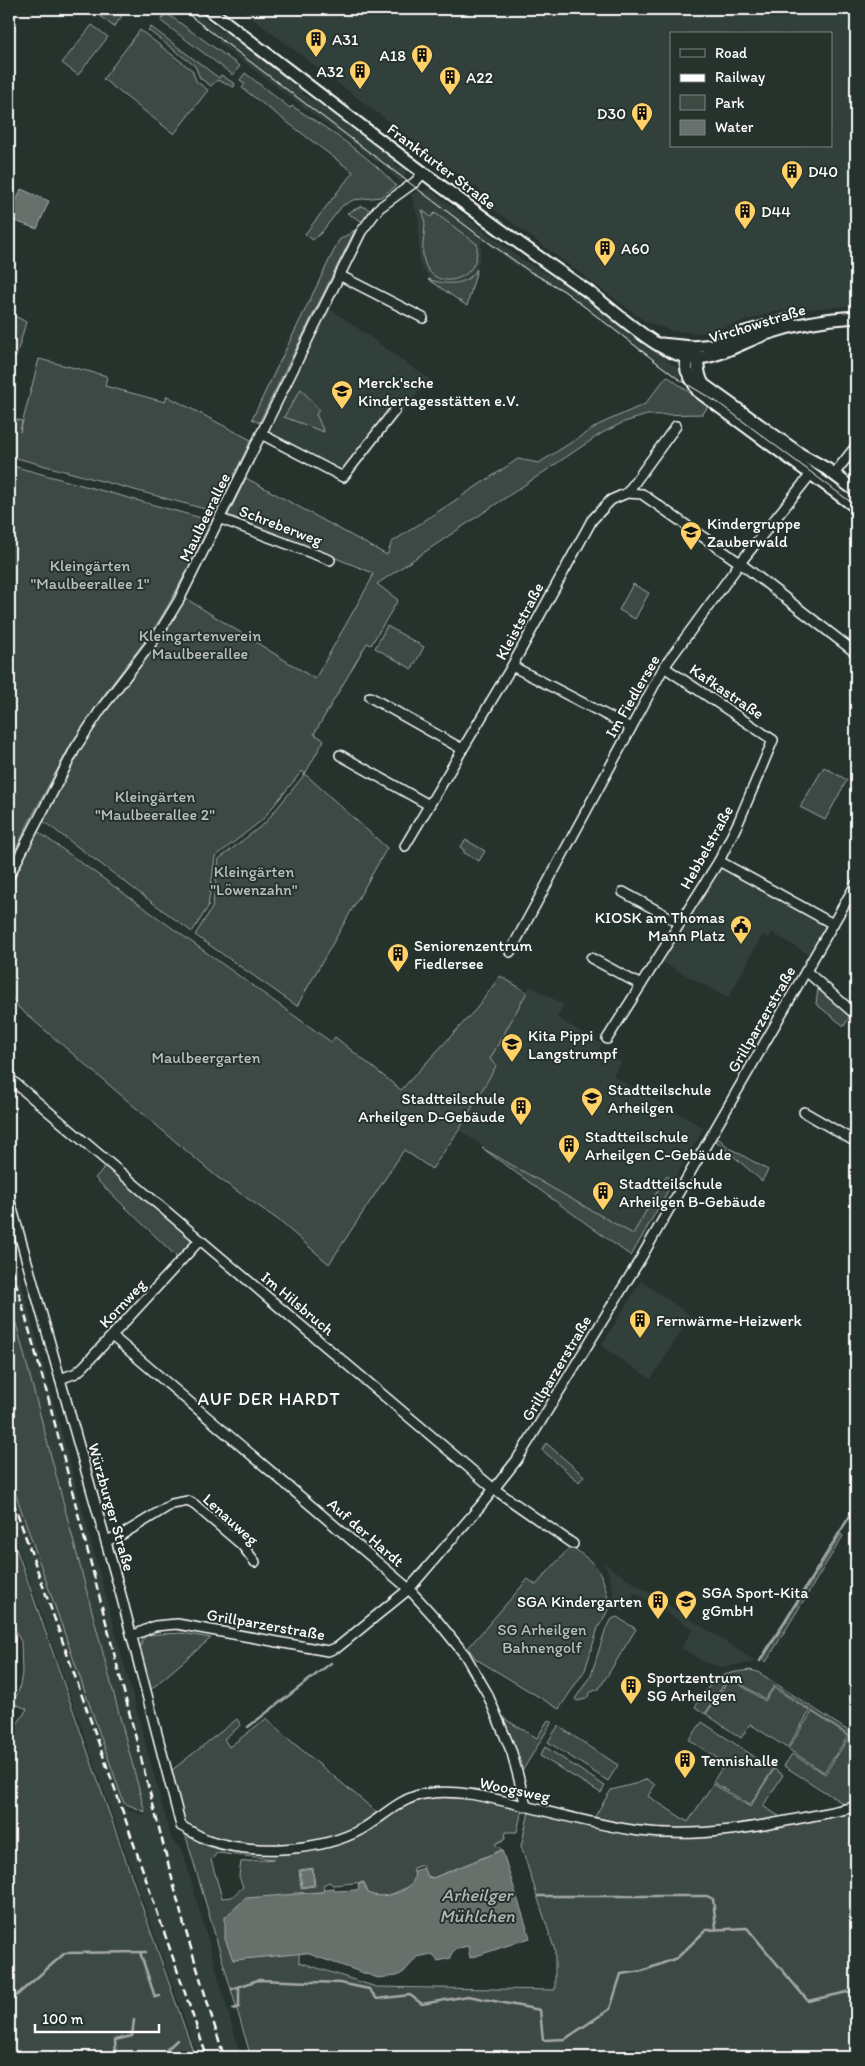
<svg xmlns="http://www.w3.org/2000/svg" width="865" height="2066" viewBox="0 0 865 2066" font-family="Itim,sans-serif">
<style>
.built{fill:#333f3a;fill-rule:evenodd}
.green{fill:#3e4944;stroke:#9ea4a2;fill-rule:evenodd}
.water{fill:#67706c;stroke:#a4a9a7}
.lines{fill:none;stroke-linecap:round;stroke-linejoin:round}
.stream{stroke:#a4a9a7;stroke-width:2.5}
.street-casing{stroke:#fff;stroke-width:12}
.secondary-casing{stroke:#fff;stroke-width:15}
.street{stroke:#26332d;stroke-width:9}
.secondary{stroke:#26332d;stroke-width:11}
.tram{stroke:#fff;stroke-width:1}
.rail{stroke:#fff;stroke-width:2.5;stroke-dasharray:8 4;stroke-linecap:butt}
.labels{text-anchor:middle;stroke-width:4;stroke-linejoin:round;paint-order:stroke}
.poi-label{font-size:16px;fill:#fff;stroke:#26332d;text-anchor:start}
.street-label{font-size:16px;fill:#fff;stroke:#26332d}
.park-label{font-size:16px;fill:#bbbfbe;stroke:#26332d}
.neighbourhood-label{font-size:18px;letter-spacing:1px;fill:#fff;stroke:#26332d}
.water-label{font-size:18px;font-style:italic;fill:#b3b8b6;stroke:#26332d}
</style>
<rect width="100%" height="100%" fill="#26332d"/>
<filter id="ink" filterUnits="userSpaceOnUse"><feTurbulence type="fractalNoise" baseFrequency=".02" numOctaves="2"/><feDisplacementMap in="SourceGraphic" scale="10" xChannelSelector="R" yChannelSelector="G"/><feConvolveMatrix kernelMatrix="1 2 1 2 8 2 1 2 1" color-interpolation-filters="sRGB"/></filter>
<g filter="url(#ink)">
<!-- built -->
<g class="built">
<path d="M 179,9 L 191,9 L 223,33 L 226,30 L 303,90 L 301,93 L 316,103 L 317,101 L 376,146 L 396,161 L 394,163 L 399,168 L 402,165 L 406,173 L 403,181 L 401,183 L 380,162 L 378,163 L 217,42 L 219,39 Z"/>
<path d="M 240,9 L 856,9 L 856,305 L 774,312 L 716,330 L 701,333 L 672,331 L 646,322 L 487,204 L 491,199 ZM 671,34 L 831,34 L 831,146 L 671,146 Z"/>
<path d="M 429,189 L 521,259 L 568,286 L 683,372 L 678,379 L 564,292 L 515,265 L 482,239 L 480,258 L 474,274 L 462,281 L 450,284 L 428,279 L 430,277 L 423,270 L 419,262 L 419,221 L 411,194 Z"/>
<path d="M 329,308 L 429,379 L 346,484 L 265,442 Z"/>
<path d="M 719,861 L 833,924 L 814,957 L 772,933 L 769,938 L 762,935 L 728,998 L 657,959 Z"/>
<path d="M 530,986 L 564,1005 L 557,1018 L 602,1044 L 599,1049 L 621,1062 L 613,1076 L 704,1128 L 674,1180 L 666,1176 L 633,1234 L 482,1148 L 483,1146 L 459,1130 L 496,1067 L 490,1059 Z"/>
<path d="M 9,1237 L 171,1838 L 183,1852 L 241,2057 L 198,2057 L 9,1522 L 9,1475 L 126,1809 L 146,1816 L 9,1297 Z"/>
<path d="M 641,1281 L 691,1316 L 651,1379 L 601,1346 Z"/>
<path d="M 603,1563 L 757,1662 L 722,1667 L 706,1663 L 681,1648 L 693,1629 L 635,1593 L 623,1612 L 617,1607 L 608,1571 Z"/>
</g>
<!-- green -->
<g class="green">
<path d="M 91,9 L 112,9 L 122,16 L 114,27 Z"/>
<path d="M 166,13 L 240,66 L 233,75 L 161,21 Z"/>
<path d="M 92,25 L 108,37 L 78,75 L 62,63 Z"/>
<path d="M 151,27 L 219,78 L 221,75 L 235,84 L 234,87 L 217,80 L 211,86 L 200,78 L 195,66 L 148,30 Z"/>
<path d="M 140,30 L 192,70 L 196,81 L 208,90 L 174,134 L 103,79 Z"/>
<path d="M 245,73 L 290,108 L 292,106 C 325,127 371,157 396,186 L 381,197 L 353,200 L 342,206 L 321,233 L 313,240 L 305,234 L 353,172 L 242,88 L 245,84 L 240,80 Z"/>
<path d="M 362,206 L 370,210 L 363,222 L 347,213 Z"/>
<path d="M 422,210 L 431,217 L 435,213 L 477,244 C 477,250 477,258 474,264 C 464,284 434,287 425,264 C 418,246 430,227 422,210 Z"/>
<path d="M 355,230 L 259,423 L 252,419 L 339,240 Z"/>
<path d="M 477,269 L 467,306 L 428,279 C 446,285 466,287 477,269 Z"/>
<path d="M 9,313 L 26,322 L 16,357 L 9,355 Z"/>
<path d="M 39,359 L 107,376 L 105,386 L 165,402 L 167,396 L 251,440 L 216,512 L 9,456 L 9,418 L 22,421 L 20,432 Z"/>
<path d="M 667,376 L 708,406 L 703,414 L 647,415 L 624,422 L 602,433 L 377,584 L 398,600 L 371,645 L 367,643 L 314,734 L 324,740 L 305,774 L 387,848 L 297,1006 L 195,935 L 212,908 L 219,859 L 265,823 L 305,774 L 302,771 L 262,820 L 215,857 L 208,907 L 192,932 L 43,821 L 80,749 L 105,711 L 163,636 L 185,598 L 315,679 L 371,580 L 373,573 L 228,515 L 246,478 L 387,555 L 392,542 L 518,459 L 539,463 L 600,424 L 645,404 Z"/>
<path d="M 301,389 L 319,410 L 316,414 L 324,432 L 284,417 Z"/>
<path d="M 9,465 L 212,521 L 173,597 L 154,629 L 109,688 L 71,744 L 30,820 L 9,864 Z"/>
<path d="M 633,584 L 649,593 L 635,619 L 619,610 Z"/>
<path d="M 387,626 L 424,647 L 412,669 L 375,648 Z"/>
<path d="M 824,767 L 847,780 L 825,820 L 800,807 Z"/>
<path d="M 37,831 L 331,1042 L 335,1037 L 401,1090 L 477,1008 L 500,976 L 527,992 L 490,1059 L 496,1066 L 459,1130 L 432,1169 L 404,1150 L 329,1264 L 277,1219 L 217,1177 L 19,1008 L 9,993 L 9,890 Z"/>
<path d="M 466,840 L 485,851 L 479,861 L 464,853 L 464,850 L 460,847 Z"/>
<path d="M 818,989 L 850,1016 L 844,1026 L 816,1004 Z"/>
<path d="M 718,1138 L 728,1147 L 768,1170 L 762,1181 L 716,1141 Z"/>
<path d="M 482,1148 L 633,1234 L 666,1176 L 674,1180 L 631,1256 Z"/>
<path d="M 106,1166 L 190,1238 L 192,1245 L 179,1259 L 95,1178 Z"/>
<path d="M 9,1297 L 145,1812 L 124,1803 L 9,1475 Z"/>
<path d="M 546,1443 L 584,1476 L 579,1482 L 542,1450 Z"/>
<path d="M 9,1528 L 195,2057 L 9,2057 L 9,1914 L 14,1902 L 9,1899 L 9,1737 L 27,1709 L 13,1703 L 19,1690 L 22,1673 L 21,1642 L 9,1617 Z"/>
<path d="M 841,1534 L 843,1536 L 766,1662 L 763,1659 Z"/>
<path d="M 571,1546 C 602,1569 601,1570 610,1607 L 598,1628 L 585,1670 L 559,1709 L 476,1659 L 468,1648 L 528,1579 L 536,1585 Z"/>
<path d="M 617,1617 L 636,1629 L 599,1689 L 591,1692 L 586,1699 L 577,1701 L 575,1699 L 591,1675 L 605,1631 L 612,1619 Z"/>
<path d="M 182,1633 L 211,1638 L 150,1690 C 147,1677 131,1640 149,1635 C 159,1633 172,1634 182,1633 Z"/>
<path d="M 750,1670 L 758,1672 L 856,1736 L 856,1802 L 844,1804 L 784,1766 L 792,1754 L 825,1774 L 850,1736 L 774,1686 L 765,1699 L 729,1676 L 705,1714 L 695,1707 C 715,1677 713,1675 750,1670 Z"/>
<path d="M 730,1678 L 765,1701 L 774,1688 L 810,1711 L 787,1748 L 750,1724 L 741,1738 L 706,1714 Z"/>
<path d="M 812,1712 L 848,1736 L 824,1772 L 788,1749 Z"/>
<path d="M 267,1718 L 279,1731 L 378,1813 L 397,1809 L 413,1801 L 433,1797 L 479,1799 L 521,1808 L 522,1810 L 517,1832 L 506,1832 L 505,1839 L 495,1844 L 502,1850 L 433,1878 L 426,1875 L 422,1865 L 413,1868 L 416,1878 L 414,1883 L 408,1887 L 385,1897 L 378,1897 L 368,1893 L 364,1882 L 333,1885 L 329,1882 L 323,1885 L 324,1892 L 294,1893 L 233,1960 L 299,1953 L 299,1962 L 376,1987 L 555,1990 L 555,1951 L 521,1846 L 529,1812 C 575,1823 623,1836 671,1838 C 734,1840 796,1824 856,1812 L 856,2057 L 251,2057 L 185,1833 L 243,1852 L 279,1854 L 305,1850 C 297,1849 288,1847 279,1846 C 253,1843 198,1845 184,1819 C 178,1807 175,1784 172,1770 L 237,1719 L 241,1725 L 224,1739 L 229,1747 ZM 217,1853 L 274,1859 L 241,1862 L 239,1876 L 243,1887 L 232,1897 L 222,1898 L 211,1860 ZM 313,1868 L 315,1886 L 301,1888 L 299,1870 Z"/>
<path d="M 503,1718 L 537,1738 L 548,1720 L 552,1722 L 521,1773 L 515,1751 Z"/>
<path d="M 702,1722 L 773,1769 L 750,1805 L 713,1782 L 725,1763 L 689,1740 Z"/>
<path d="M 558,1726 L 618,1765 L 608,1781 L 548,1742 Z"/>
<path d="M 545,1747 L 605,1786 L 601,1793 L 540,1756 Z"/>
<path d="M 774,1769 L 783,1775 L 763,1806 L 782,1818 C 745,1824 708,1831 670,1829 C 644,1828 619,1823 594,1818 L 611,1790 L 638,1783 L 647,1779 L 655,1785 L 648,1796 L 688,1822 L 713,1784 L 750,1807 Z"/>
</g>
<!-- water -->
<g class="water">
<path d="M 21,189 L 49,201 L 37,229 L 9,219 Z"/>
<path d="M 502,1850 L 530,1938 L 470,1958 L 468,1946 C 460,1948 451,1948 451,1958 L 438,1961 L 432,1954 L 417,1957 L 404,1972 L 397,1976 L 378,1978 L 306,1953 L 233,1960 L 225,1939 L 225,1917 L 246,1898 L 323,1892 L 324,1889 L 334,1888 L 335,1891 L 356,1890 L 359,1888 L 358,1884 L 364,1883 L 368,1893 C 382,1901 420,1891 414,1871 L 423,1868 L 428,1877 L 433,1878 Z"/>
<path d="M 312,1869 L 314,1885 L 302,1887 L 300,1871 Z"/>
</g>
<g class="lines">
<!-- stream -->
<g class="stream">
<path d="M 760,1661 L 856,1506"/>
<path d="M 248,1727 L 331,1663"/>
<path d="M 538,1896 L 707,1896 L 713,1899 L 716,1928"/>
<path d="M 140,1952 L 155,1997 L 160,1996"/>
<path d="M 232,1989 L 258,1980 L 340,1983 L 369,1989 L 377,1999 L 410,1995 L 422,2004 L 468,1996 L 540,2010 L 543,2040 L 565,2039 L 610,2009 L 621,1974 L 642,1971 L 677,1958 L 706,1930 L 747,1928 L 808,2001 L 856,1990"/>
<path d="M 9,2002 L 65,1953 L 146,1952"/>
<path d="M 233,2009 L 239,2007 L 239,1988"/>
<path d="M 116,2057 L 115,2040 L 132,2036 L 134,2020"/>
<path d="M 159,2057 L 177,2040"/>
</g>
<!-- street casing -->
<g class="street-casing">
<g id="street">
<path d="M 339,275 L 423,318"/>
<path d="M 261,434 L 343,477 L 395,410"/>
<path d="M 834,474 L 856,446"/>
<path d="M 627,493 L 642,494 L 740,563 L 856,653"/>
<path d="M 221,519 L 330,560"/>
<path d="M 512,666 L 631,728"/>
<path d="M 370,697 L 462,749"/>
<path d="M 340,755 L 429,805"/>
<path d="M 405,846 L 512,666 L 592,520 L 611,500 L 627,493 L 676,426"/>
<path d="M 719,861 L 833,924"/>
<path d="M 9,876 L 76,747 L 101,709 L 159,633 L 179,600 L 361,232 L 379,208 L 415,182 L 423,173"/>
<path d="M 623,892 L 680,923"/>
<path d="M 510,952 L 664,667 L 740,563 L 811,474"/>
<path d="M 591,958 L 641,985"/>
<path d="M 806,971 L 856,1015"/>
<path d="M 607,1039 L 719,861 L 739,821 L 773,740 L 664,667"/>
<path d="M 9,1078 L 494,1489 L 573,1544"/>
<path d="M 804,1112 L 856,1142"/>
<path d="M 9,1198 L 121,1595 L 181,1826 C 189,1830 198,1836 208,1840 C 252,1855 321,1852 362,1829 C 383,1817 400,1798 424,1794 C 459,1788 495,1799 529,1807 C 565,1816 602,1826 639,1831 C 712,1840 785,1821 856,1807"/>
<path d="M 112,1336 L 409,1589 L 437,1620 L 465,1655 L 487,1693 L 512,1753 L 526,1806"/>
<path d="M 60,1379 L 76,1373 L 83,1367 L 200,1240"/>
<path d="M 106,1541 L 123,1534 L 172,1504 L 188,1501 L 195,1505 L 242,1545 L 255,1562"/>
<path d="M 132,1636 L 155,1626 L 177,1624 L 328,1651 L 338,1647 L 409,1589 L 482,1504 L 516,1461 L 530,1439 L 641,1258 L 856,884"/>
</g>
</g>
<!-- secondary casing -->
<g class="secondary-casing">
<g id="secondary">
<path d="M 208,9 C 332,103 455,200 583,288 C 613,308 660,358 696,358 C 717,358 745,341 766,334 C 795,324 825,319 856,317"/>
<path d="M 661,344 L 692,347 L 714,345 L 745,332 L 790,320"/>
<path d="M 692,347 L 685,356 L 687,371 L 698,391 L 856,507"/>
<path d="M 695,353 C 700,363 696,375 704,385 L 800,454 L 827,469 L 856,491"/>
</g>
</g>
<!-- street -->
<use href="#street" class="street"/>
<!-- secondary -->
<use href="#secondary" class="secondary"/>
<!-- tram -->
<path class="tram" d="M 181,9 L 478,235 L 529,271 L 564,291 L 677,378 L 720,404 L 856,506"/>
<!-- rail -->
<g class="rail">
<path d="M 9,1258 L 48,1397 L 184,1925 L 224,2057"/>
<path d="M 9,1490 L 116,1792 L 207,2057"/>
</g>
</g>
</g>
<!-- icons -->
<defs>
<g id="building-pin" transform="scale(1.125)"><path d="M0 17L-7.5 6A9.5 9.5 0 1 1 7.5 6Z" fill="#ffd166" stroke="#26332d"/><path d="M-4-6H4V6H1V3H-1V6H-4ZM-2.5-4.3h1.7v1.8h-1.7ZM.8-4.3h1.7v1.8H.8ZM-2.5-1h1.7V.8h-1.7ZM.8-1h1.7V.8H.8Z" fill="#111"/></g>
<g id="school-pin" transform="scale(1.125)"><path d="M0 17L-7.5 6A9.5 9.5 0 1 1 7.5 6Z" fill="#ffd166" stroke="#26332d"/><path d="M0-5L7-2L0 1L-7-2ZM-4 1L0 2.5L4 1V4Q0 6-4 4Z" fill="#111"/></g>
<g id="civic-pin" transform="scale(1.125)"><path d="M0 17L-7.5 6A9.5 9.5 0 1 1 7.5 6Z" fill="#ffd166" stroke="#26332d"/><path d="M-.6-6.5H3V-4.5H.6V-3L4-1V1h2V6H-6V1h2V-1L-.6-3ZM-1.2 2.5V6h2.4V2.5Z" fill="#111"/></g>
</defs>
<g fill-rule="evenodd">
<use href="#building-pin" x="316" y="39"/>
<use href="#building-pin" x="422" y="55"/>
<use href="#building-pin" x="360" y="71"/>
<use href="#building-pin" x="450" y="77"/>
<use href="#building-pin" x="642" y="113"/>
<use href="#building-pin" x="792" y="171"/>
<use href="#building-pin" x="745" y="211"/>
<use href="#building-pin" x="605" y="248"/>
<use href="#school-pin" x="342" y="391"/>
<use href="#school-pin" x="691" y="532"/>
<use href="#civic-pin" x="741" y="926"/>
<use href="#building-pin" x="398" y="954"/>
<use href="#school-pin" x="512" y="1044"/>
<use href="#school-pin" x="592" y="1098"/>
<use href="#building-pin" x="521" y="1107"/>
<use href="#building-pin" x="569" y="1145"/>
<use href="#building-pin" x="603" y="1192"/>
<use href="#building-pin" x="640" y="1320"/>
<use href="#building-pin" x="658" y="1601"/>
<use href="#school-pin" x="686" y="1601"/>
<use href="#building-pin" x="631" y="1686"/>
<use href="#building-pin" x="685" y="1760"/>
</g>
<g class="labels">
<!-- poi labels -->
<g class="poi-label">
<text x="332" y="45">A31</text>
<text x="406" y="61" text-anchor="end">A18</text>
<text x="344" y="77" text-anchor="end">A32</text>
<text x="466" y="83">A22</text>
<text x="626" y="119" text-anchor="end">D30</text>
<text x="808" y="177">D40</text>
<text x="761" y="217">D44</text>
<text x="621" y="254">A60</text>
<text x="358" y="388">Merck'sche<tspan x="358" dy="18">Kindertagesstätten e.V.</tspan></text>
<text x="707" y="529">Kindergruppe<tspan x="707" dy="18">Zauberwald</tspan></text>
<text x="725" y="923" text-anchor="end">KIOSK am Thomas<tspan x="725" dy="18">Mann Platz</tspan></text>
<text x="414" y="951">Seniorenzentrum<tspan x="414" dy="18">Fiedlersee</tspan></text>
<text x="528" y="1041">Kita Pippi<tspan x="528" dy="18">Langstrumpf</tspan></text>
<text x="608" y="1095">Stadtteilschule<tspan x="608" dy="18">Arheilgen</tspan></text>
<text x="505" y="1104" text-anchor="end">Stadtteilschule<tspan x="505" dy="18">Arheilgen D-Gebäude</tspan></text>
<text x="585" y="1142">Stadtteilschule<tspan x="585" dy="18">Arheilgen C-Gebäude</tspan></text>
<text x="619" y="1189">Stadtteilschule<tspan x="619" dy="18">Arheilgen B-Gebäude</tspan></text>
<text x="656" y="1326">Fernwärme-Heizwerk</text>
<text x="702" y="1598">SGA Sport-Kita<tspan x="702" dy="18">gGmbH</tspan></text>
<text x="642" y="1607" text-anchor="end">SGA Kindergarten</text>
<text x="647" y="1683">Sportzentrum<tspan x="647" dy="18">SG Arheilgen</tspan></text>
<text x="701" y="1766">Tennishalle</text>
</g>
<!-- street labels -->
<g class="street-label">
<text transform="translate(442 166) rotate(37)" y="6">Frankfurter Straße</text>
<text transform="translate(757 323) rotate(-17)" y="6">Virchowstraße</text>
<text transform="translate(204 517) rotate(-64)" y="6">Maulbeerallee</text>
<text transform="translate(281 525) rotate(21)" y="6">Schreberweg</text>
<text transform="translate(519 621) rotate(-62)" y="6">Kleiststraße</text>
<text transform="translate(727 691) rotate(34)" y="6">Kafkastraße</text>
<text transform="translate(632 696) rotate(-60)" y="6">Im Fiedlersee</text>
<text transform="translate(706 847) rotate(-61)" y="6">Hebbelstraße</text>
<text transform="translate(761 1019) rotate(-60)" y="6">Grillparzerstraße</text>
<text transform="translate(122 1303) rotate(-47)" y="6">Kornweg</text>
<text transform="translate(298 1303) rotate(40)" y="6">Im Hilsbruch</text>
<text transform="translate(556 1368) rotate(-59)" y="6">Grillparzerstraße</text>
<text transform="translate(112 1507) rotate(74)" y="6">Würzburger Straße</text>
<text transform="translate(231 1519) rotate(42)" y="6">Lenauweg</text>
<text transform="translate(366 1532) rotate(41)" y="6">Auf der Hardt</text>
<text transform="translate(266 1624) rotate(10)" y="6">Grillparzerstraße</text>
<text transform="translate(515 1789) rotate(12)" y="6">Woogsweg</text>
</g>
<!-- park labels -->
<g class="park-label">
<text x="90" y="571">Kleingärten<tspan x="90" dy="18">"Maulbeerallee 1"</tspan></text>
<text x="200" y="641">Kleingartenverein<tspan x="200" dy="18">Maulbeerallee</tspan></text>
<text x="155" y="802">Kleingärten<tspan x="155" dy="18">"Maulbeerallee 2"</tspan></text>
<text x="254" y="877">Kleingärten<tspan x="254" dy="18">"Löwenzahn"</tspan></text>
<text x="206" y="1063">Maulbeergarten</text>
<text x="542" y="1635">SG Arheilgen<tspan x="542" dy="18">Bahnengolf</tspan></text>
</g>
<!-- neighbourhood labels -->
<g class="neighbourhood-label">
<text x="269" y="1405">AUF DER HARDT</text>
</g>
<!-- water labels -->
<g class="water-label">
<text x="477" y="1901">Arheilger<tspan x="477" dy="21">Mühlchen</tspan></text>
</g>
</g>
<!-- margin -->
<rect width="865" height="2066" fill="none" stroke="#26332d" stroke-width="30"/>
<rect x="15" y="15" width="835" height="2036" fill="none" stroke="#fff" stroke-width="2" filter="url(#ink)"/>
<!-- legend -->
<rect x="670" y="32" width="162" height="115" fill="#26332d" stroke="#7d8581"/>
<rect x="680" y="49" width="25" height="8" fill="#26332d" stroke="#7d8581"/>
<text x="715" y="58" font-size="15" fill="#ffffff">Road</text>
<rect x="680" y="74" width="25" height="8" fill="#ffffff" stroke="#7d8581"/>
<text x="715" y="82" font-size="15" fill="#ffffff">Railway</text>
<rect x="680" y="95" width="25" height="15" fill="#3e4944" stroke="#7d8581"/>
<text x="715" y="108" font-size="15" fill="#ffffff">Park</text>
<rect x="680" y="120" width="25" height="15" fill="#67706c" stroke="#7d8581"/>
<text x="715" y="132" font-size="15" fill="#ffffff">Water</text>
<!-- scale -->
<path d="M35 2024v8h124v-8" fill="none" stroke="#ffffff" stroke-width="2.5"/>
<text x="42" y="2024" font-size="15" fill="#ffffff" stroke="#26332d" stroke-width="4" paint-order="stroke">100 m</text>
</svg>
